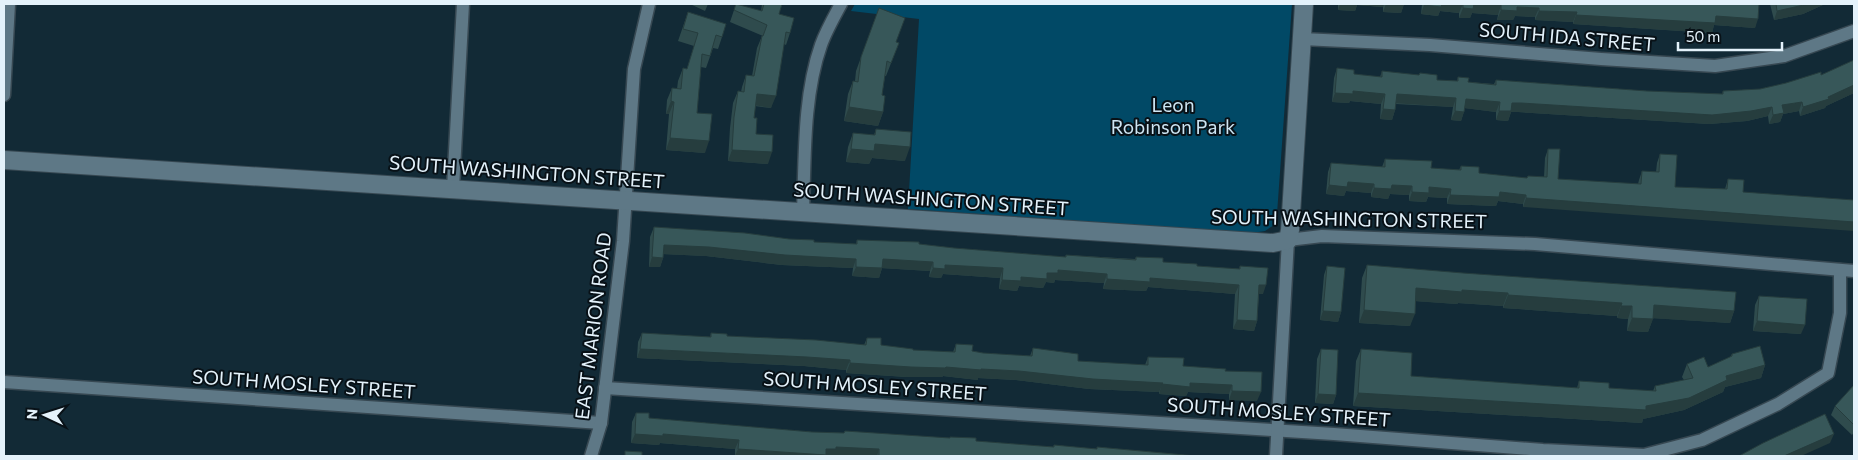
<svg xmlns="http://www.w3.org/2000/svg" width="1858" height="460" viewBox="0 0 1858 460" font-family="Commissioner,sans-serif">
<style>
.green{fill:#014966}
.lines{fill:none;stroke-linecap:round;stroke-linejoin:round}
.street-casing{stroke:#374852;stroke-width:15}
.secondary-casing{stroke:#374852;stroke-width:20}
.street{stroke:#5e7886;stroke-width:12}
.secondary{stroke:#5e7886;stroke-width:18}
.wall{fill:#2f4b4d}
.shaded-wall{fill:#263d3e}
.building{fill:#375759;stroke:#263d3e}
.labels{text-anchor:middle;stroke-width:4;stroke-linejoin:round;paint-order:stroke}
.street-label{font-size:19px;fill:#e4f2fb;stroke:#081117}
.park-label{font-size:19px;fill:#cde5f3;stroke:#081117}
</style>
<rect width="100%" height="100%" fill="#122a36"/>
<!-- green -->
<path class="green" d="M 855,4 L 1292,4 L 1277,214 L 1274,225 L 1265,231 L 1252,233 L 908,209 L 919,19 L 851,11 Z"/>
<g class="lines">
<!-- street casing -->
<g class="street-casing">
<g id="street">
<path d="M 1302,39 L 1430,45 L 1601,59 L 1715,66 L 1784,56 L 1854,31"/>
<path d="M 4,95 L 9,4"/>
<path d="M 453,188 L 463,4"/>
<path d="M 803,212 C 805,159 803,96 821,45 C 826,31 834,17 841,4"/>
<path d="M 4,382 L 601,423"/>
<path d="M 605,388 L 1334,434 L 1543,450 L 1644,455 L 1702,440 L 1778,404 L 1828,373 L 1840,313 L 1840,270"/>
<path d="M 591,456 L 601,423 L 623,241 L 634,69 L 649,4"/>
<path d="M 1276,456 L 1288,240 L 1322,236 L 1535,244 L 1854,271"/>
</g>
</g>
<!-- secondary casing -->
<g class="secondary-casing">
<path id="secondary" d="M 4,160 L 1273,243 L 1288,240 L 1290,230 L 1304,4"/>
</g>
<!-- street -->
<use href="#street" class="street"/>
<!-- secondary -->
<use href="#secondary" class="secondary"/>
</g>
<!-- wall -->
<g class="wall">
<path d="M 690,4 L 708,4 L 705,11 Z"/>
<path d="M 736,4 L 761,11 L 762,4 L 782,4 L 779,14 L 790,33 L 786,45 L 784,44 L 771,108 L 755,106 L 754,118 L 756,134 L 768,164 L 728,161 L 730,128 L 733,103 L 738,91 L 741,92 L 742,87 L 746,75 L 752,76 L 757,48 L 762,36 L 763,36 L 730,22 Z"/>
<path d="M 1338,4 L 1404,4 L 1401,13 L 1383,12 L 1383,7 L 1357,5 L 1355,11 L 1338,10 Z"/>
<path d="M 1422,4 L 1759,4 L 1755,28 L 1714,25 L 1712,33 L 1573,24 L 1573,22 L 1535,20 L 1535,17 L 1515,16 L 1513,20 L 1497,20 L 1498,15 L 1472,13 L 1470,18 L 1459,18 L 1459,13 L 1440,11 L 1438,16 L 1421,14 Z"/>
<path d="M 1770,4 L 1825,4 L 1803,14 L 1774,20 Z"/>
<path d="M 879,8 L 896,42 L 899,43 L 886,76 L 885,76 L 882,95 L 883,112 L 878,126 L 844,121 L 848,94 L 853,81 L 855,81 L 856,71 Z"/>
<path d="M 688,12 L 722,37 L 718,49 L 713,48 L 706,68 L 701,67 L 697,113 L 705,153 L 666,150 L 669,114 L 666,114 L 667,100 L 672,88 L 677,89 L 678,81 L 683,68 L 687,69 L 694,46 L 678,41 Z"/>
<path d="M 1854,60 L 1854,93 L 1826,106 L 1825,108 L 1800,116 L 1799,111 L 1783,114 L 1780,122 L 1769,124 L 1768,116 L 1747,121 L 1709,124 L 1518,112 L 1511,112 L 1508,121 L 1496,120 L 1496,112 L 1465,108 L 1461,121 L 1451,120 L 1453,107 L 1396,104 L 1395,110 L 1392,120 L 1380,119 L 1381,104 L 1350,101 L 1349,103 L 1332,102 L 1334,78 L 1337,68 L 1354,74 L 1380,77 L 1382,71 L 1437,80 L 1457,81 L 1458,77 L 1468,82 L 1494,84 L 1496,80 L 1647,91 L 1722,94 L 1723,91 L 1760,89 L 1821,75 Z"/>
<path d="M 876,129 L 905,161 L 872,158 L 869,164 L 846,162 L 848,147 L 853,133 L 874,135 Z"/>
<path d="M 1548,149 L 1558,179 L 1638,184 L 1639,180 L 1642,171 L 1656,172 L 1657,163 L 1660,154 L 1675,187 L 1725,189 L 1728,179 L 1743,192 L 1523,207 L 1523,204 L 1498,201 L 1496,206 L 1447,204 L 1447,198 L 1428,197 L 1426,202 L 1409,201 L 1409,195 L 1390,194 L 1388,199 L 1371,197 L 1371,193 L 1346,191 L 1344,196 L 1326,194 L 1328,172 L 1331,163 L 1382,167 L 1385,159 L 1431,168 L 1459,170 L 1461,166 L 1479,173 L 1527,178 L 1528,176 L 1544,177 L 1545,158 Z"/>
<path d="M 654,227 L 814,242 L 856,244 L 857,240 L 919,244 L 954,248 L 1065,257 L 1066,255 L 1135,259 L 1136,257 L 1163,262 L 1197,266 L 1239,269 L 1240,266 L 1263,294 L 1259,294 L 1257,321 L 1254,331 L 1233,329 L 1235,294 L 1148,287 L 1146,291 L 1103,289 L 1104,283 L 1055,280 L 1054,283 L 1046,282 L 1043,288 L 1019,286 L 1017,291 L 999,289 L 1000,278 L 943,274 L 941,278 L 929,277 L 930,271 L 882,268 L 879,278 L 852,276 L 853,268 L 782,265 L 706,256 L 663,254 L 663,258 L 660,267 L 649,267 L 650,237 Z"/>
<path d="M 1367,265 L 1734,311 L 1730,323 L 1653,318 L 1648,332 L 1627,331 L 1628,319 L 1617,318 L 1617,316 L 1503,308 L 1503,306 L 1458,303 L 1457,304 L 1416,301 L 1410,326 L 1359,323 L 1362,278 Z"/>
<path d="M 1327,266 L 1341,312 L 1338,322 L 1320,320 L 1324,275 Z"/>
<path d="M 1759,296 L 1801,334 L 1753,331 L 1755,305 Z"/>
<path d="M 642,333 L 710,337 L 711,333 L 727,336 L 864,345 L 867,338 L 881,345 L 913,350 L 953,352 L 956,344 L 972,351 L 983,353 L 1030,356 L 1033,348 L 1078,361 L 1145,365 L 1148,357 L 1183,366 L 1225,371 L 1257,401 L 1229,400 L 1229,394 L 1188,392 L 1186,396 L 1159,394 L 1159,392 L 1089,389 L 1016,380 L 978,378 L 978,380 L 943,376 L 942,377 L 907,377 L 846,373 L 846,370 L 804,366 L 637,358 L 638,342 Z"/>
<path d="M 1321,349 L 1336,395 L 1333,404 L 1315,403 L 1317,359 Z"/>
<path d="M 1361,349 L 1411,376 L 1577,388 L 1579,381 L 1609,388 L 1653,391 L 1655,386 L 1684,380 L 1682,377 L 1687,364 L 1708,367 L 1730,357 L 1732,354 L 1765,365 L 1761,378 L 1725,387 L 1723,392 L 1684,410 L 1643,419 L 1642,423 L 1353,406 L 1356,361 Z"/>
<path d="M 1854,385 L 1854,432 L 1852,435 L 1831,415 L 1835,406 Z"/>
<path d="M 636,413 L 649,418 L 812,432 L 844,433 L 845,431 L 1053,447 L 1054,445 L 1097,449 L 1097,447 L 1196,456 L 735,456 L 735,449 L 660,443 L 659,445 L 631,443 L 632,422 Z"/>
</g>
<!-- shaded-wall -->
<g class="shaded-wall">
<path d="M 1340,4 L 1384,4 L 1383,7 L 1357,5 L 1355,11 L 1338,10 Z"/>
<path d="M 1386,4 L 1404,4 L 1401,13 L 1383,12 Z"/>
<path d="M 1441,4 L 1463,4 L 1459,13 L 1440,11 L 1438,16 L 1421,14 L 1424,5 Z"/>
<path d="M 1474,4 L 1501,5 L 1498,15 L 1472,13 L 1470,18 L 1459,18 L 1463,8 Z"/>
<path d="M 1808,4 L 1825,4 L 1803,14 L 1774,20 L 1777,11 Z"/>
<path d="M 1517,7 L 1539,8 L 1535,17 L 1515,16 L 1513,20 L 1497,20 L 1501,10 Z"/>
<path d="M 1539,11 L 1577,12 L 1573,22 L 1535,20 Z"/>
<path d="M 1576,15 L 1716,16 L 1758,19 L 1755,28 L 1714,25 L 1712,33 L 1573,24 Z"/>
<path d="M 1854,85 L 1854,93 L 1826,106 L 1825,108 L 1800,116 L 1803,107 L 1828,97 Z"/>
<path d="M 1353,91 L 1385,94 L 1381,104 L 1350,101 L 1349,103 L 1332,102 L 1335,93 Z"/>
<path d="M 757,94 L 776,96 L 771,108 L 753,105 Z"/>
<path d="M 1397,94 L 1456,98 L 1453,107 L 1393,103 Z"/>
<path d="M 1466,99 L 1500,102 L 1496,112 L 1463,108 Z"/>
<path d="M 671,101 L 674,102 L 669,114 L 666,114 Z"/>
<path d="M 1802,102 L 1799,111 L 1783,114 L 1780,122 L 1769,124 L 1773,115 L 1782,105 Z"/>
<path d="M 1512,103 L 1772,107 L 1768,116 L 1747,121 L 1709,124 L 1518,112 L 1511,112 L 1508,121 L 1496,120 L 1499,111 Z"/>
<path d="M 849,107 L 883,112 L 878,126 L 844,121 Z"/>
<path d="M 1383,109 L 1395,110 L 1392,120 L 1380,119 Z"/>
<path d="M 1455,111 L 1464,112 L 1461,121 L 1451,120 Z"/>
<path d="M 670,138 L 709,141 L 705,153 L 666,150 Z"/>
<path d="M 875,144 L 910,147 L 905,161 L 872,158 L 869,164 L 846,162 L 851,149 Z"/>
<path d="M 732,150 L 772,152 L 768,164 L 728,161 Z"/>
<path d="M 1348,182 L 1374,184 L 1371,193 L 1346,191 L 1344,196 L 1326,194 L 1329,185 Z"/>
<path d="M 1392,185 L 1412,186 L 1409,195 L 1390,194 L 1388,199 L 1371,197 L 1374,188 Z"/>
<path d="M 1429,187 L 1451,189 L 1447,198 L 1428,197 L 1426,202 L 1409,201 L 1412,192 Z"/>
<path d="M 1500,192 L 1526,195 L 1523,204 L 1498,201 L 1496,206 L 1447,204 L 1450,195 Z"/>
<path d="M 1526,198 L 1854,222 L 1854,231 L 1523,207 Z"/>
<path d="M 664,245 L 709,247 L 856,259 L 853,268 L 782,265 L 706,256 L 661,254 Z"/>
<path d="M 652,257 L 663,258 L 660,267 L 649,267 Z"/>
<path d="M 883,259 L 933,262 L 930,271 L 879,268 Z"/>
<path d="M 945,265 L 1003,268 L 1000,278 L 943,274 L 941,278 L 929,277 L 933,268 Z"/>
<path d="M 856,267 L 882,268 L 879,278 L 852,276 Z"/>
<path d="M 1058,270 L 1107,274 L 1104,283 L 1055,280 L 1054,283 L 1046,282 L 1043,288 L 1019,286 L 1017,291 L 999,289 L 1002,280 Z"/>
<path d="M 1150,278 L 1239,285 L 1235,294 L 1148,287 L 1146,291 L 1103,289 L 1107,279 Z"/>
<path d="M 1259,285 L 1266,285 L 1263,294 L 1256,294 Z"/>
<path d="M 1416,288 L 1462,290 L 1508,293 L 1503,306 L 1458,303 L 1457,304 L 1412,301 Z"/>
<path d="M 1508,295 L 1622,303 L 1617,316 L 1503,308 Z"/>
<path d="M 1654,305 L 1734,311 L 1730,323 L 1649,318 Z"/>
<path d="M 1621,306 L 1632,306 L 1628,319 L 1617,318 Z"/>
<path d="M 1364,310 L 1415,314 L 1410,326 L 1359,323 Z"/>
<path d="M 1323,311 L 1341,312 L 1338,322 L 1320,320 Z"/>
<path d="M 1632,318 L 1653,319 L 1648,332 L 1627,331 Z"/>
<path d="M 1237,320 L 1257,321 L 1254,331 L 1233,329 Z"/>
<path d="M 1757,321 L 1805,325 L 1801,334 L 1753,331 Z"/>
<path d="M 640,349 L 807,357 L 850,360 L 846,370 L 804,366 L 637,358 Z"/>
<path d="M 850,363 L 946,367 L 1019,371 L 1163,383 L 1159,392 L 1089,389 L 1016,380 L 978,378 L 978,380 L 943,376 L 942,377 L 907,377 L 846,373 Z"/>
<path d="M 1765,365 L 1761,378 L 1725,387 L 1723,392 L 1684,410 L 1643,419 L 1642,423 L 1353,406 L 1358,393 L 1646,406 L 1726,376 Z"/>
<path d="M 1190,383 L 1232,385 L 1229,394 L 1188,392 L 1186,396 L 1159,394 L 1162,384 Z"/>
<path d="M 1232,391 L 1261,392 L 1257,401 L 1229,400 Z"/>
<path d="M 1318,394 L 1336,395 L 1333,404 L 1315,403 Z"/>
<path d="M 635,434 L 663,434 L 739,440 L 735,449 L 660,443 L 659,445 L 631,443 Z"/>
<path d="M 1834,434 L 1830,443 L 1801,456 L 1784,456 Z"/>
<path d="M 836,447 L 879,449 L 877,456 L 735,456 L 738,449 Z"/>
</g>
<!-- building -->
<g class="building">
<path d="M 736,4 L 762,11 L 764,4 L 782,4 L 779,14 L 794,18 L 790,33 L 786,32 L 776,96 L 757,94 L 754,118 L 757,118 L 756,134 L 773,135 L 772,152 L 732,150 L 734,117 L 738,91 L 744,92 L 746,75 L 754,76 L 762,36 L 763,36 L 767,25 L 734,10 Z"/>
<path d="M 1424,4 L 1442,4 L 1441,7 L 1424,5 Z"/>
<path d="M 1459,4 L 1759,4 L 1758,19 L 1716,16 L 1715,23 L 1576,15 L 1577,12 L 1539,11 L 1539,8 L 1517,7 L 1517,11 L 1501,10 L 1501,5 L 1474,4 L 1473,9 L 1463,8 L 1463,4 Z"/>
<path d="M 1776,4 L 1808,4 L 1777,11 Z"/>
<path d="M 879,8 L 905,18 L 896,42 L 899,43 L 891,63 L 887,61 L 882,95 L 885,96 L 883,112 L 849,107 L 853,81 L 858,82 L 861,57 Z"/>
<path d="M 688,12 L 726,24 L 722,37 L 716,35 L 710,56 L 702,54 L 697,113 L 712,114 L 709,141 L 670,138 L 674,102 L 671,101 L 672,88 L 681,89 L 683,68 L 687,69 L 698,33 L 683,29 Z"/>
<path d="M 1854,60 L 1854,85 L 1828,97 L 1829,99 L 1803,107 L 1802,102 L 1782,105 L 1784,113 L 1773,115 L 1772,107 L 1751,111 L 1712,115 L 1521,103 L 1512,103 L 1511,111 L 1499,111 L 1500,102 L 1466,99 L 1464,112 L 1455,111 L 1456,98 L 1397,94 L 1395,110 L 1383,109 L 1385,94 L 1353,91 L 1353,94 L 1335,93 L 1337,68 L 1354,70 L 1354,74 L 1382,77 L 1382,71 L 1419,75 L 1420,73 L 1437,75 L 1437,80 L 1458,81 L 1458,77 L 1469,78 L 1468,82 L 1496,85 L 1496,80 L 1647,91 L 1723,94 L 1723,91 L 1760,89 L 1786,83 L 1821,72 L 1821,75 Z"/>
<path d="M 876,129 L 911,132 L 910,147 L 875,144 L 874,151 L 851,149 L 853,133 L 875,135 Z"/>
<path d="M 1548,149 L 1560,149 L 1558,179 L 1641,184 L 1642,171 L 1659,172 L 1660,154 L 1677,155 L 1675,187 L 1727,189 L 1728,179 L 1744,180 L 1743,192 L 1854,200 L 1854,222 L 1526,198 L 1526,195 L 1500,192 L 1499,197 L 1450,195 L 1451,189 L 1429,187 L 1429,193 L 1412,192 L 1412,186 L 1392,185 L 1391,189 L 1374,188 L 1374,184 L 1348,182 L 1347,187 L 1329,185 L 1331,163 L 1385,167 L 1385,159 L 1432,161 L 1431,168 L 1461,170 L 1461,166 L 1479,167 L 1479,173 L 1527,178 L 1528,176 L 1547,177 Z"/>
<path d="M 654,227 L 745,233 L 789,239 L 814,240 L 814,242 L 857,244 L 857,240 L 919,242 L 919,244 L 954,248 L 1066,257 L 1066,255 L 1136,260 L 1136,257 L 1163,258 L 1163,262 L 1197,264 L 1197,266 L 1240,269 L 1240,266 L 1268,268 L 1266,285 L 1259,285 L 1257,321 L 1237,320 L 1239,285 L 1150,278 L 1150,282 L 1107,279 L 1107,274 L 1058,270 L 1058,273 L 1047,273 L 1047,279 L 1021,277 L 1021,281 L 1002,280 L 1003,268 L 945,265 L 945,269 L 933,268 L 933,262 L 883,259 L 882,268 L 856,267 L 856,259 L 785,255 L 709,247 L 664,245 L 663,258 L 652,257 Z"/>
<path d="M 1367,265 L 1463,273 L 1736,292 L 1734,311 L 1654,305 L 1653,319 L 1632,318 L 1632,306 L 1621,306 L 1622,303 L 1508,295 L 1508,293 L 1462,290 L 1462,292 L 1416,288 L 1415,314 L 1364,310 Z"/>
<path d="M 1327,266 L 1345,268 L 1341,312 L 1323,311 Z"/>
<path d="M 1759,296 L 1807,299 L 1805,325 L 1757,321 Z"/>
<path d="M 642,333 L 711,337 L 711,333 L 727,334 L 727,336 L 816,340 L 866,345 L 867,338 L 881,338 L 881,345 L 913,349 L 913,350 L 955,352 L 956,344 L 973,345 L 972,351 L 983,353 L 1032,356 L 1033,348 L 1078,354 L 1078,361 L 1148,365 L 1148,357 L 1184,358 L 1183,366 L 1226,369 L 1225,371 L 1262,372 L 1261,392 L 1232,391 L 1232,385 L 1190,383 L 1190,387 L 1162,384 L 1163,383 L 1093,379 L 1019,371 L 981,369 L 981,370 L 946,367 L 945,368 L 911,367 L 850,363 L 850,360 L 807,357 L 640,349 Z"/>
<path d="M 1760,346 L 1765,365 L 1726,376 L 1727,380 L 1689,398 L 1646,406 L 1646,410 L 1358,393 L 1361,349 L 1412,353 L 1411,376 L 1579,388 L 1579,381 L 1609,383 L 1609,388 L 1656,391 L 1655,386 L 1693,378 L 1687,364 L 1704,357 L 1708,367 L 1732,356 L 1732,354 Z"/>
<path d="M 1321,349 L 1338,350 L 1336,395 L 1318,394 Z"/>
<path d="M 1854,385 L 1854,425 L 1835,406 Z"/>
<path d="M 636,413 L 649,413 L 649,418 L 812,432 L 844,433 L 845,431 L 950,438 L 950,437 L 976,438 L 976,441 L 1054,447 L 1054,445 L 1097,449 L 1097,447 L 1196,456 L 879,456 L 879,449 L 836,447 L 836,449 L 826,449 L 826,455 L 738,449 L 739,440 L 663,434 L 663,436 L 635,434 Z"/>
<path d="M 1825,414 L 1834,434 L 1784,456 L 1739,456 L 1763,443 Z"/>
<path d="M 625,451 L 642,452 L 642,456 L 625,456 Z"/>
</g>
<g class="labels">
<!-- street labels -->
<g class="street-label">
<text transform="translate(1567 37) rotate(5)" y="7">SOUTH IDA STREET</text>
<text transform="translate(527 172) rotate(4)" y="7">SOUTH WASHINGTON STREET</text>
<text transform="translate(931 199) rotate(4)" y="7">SOUTH WASHINGTON STREET</text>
<text transform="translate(1349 219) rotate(1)" y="7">SOUTH WASHINGTON STREET</text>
<text transform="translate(593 326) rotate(-83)" y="7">EAST MARION ROAD</text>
<text transform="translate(304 384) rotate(4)" y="7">SOUTH MOSLEY STREET</text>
<text transform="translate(875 386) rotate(4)" y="7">SOUTH MOSLEY STREET</text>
<text transform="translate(1279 412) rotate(4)" y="7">SOUTH MOSLEY STREET</text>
</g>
<!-- park labels -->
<g class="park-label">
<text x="1173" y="112">Leon<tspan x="1173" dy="22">Robinson Park</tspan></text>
</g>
</g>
<!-- border -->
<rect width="1858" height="460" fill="none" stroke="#e4f2fb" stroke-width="10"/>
<!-- north arrow -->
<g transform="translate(45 415) rotate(274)" stroke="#081117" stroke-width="4" paint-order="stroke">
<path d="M0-4L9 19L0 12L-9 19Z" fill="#e4f2fb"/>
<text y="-8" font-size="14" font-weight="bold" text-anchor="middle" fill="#e4f2fb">N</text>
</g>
<!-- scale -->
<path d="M1678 42v8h104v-8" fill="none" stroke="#e4f2fb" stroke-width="2.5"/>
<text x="1686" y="42" font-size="15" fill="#e4f2fb" stroke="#081117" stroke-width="4" paint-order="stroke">50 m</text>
</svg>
